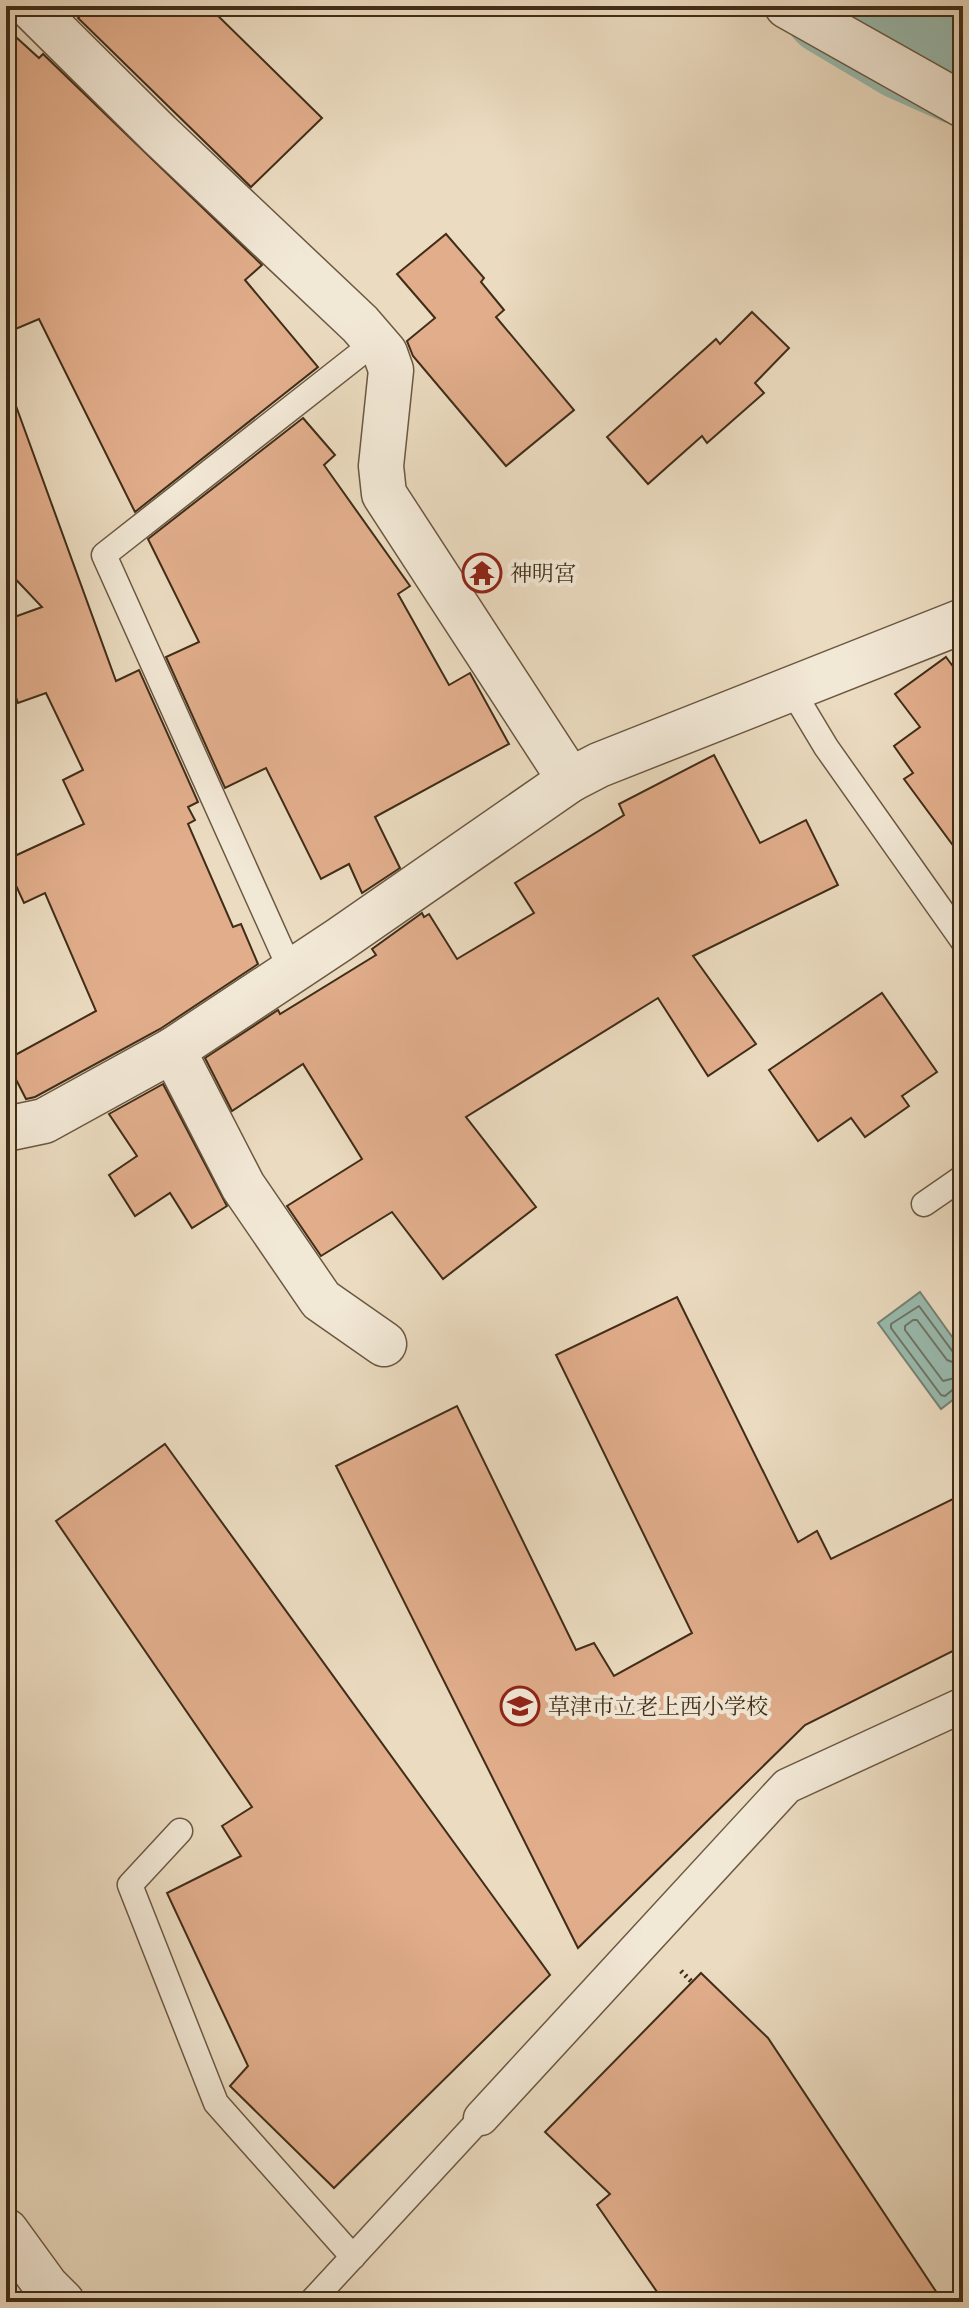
<svg xmlns="http://www.w3.org/2000/svg" width="969" height="2308" viewBox="0 0 969 2308" font-family="'IM FELL Great Primer','Noto Serif JP',serif">
<style>
.water{fill:#99bbaf;stroke:#758273;stroke-width:2}
.lines{fill:none;stroke-linecap:round;stroke-linejoin:round}
.shore{stroke:#6c7464;stroke-width:2}
.river{stroke:#99bbaf;stroke-width:102}
.building{fill:#e1ad8b;stroke:#402d18;stroke-width:2}
.service-casing{stroke:#6b5842;stroke-width:27}
.pedestrian-casing{stroke:#6b5842;stroke-width:37}
.minor-casing{stroke:#6b5842;stroke-width:47}
.path{stroke:#402d18;stroke-width:5;stroke-dasharray:2 4;stroke-linecap:butt}
.service{stroke:#f2e8d6;stroke-width:24}
.pedestrian{stroke:#f2e8d6;stroke-width:34}
.minor{stroke:#f2e8d6;stroke-width:44}
.labels{text-anchor:middle;stroke-width:8;stroke-linejoin:round;paint-order:stroke}
.poi-label{font-size:22px;fill:#402d18;stroke:#f2e8d6;text-anchor:start}
</style>
<rect width="100%" height="100%" fill="#ebdbc0"/>
<filter id="stains"><feTurbulence type="fractalNoise" baseFrequency=".0025" numOctaves="4"/><feColorMatrix values="0 0 0 0 .2 0 0 0 0 .09 0 0 0 0 .02 0 0 0 .5 -.17"/></filter>
<radialGradient id="worn" r=".72"><stop offset=".6" stop-color="#630" stop-opacity="0"/><stop offset="1" stop-color="#630" stop-opacity=".3"/></radialGradient>
<!-- water -->
<path class="water" d="M 920,1292 L 963,1352 L 963,1392 L 941,1409 L 878,1323 Z"/>
<g class="lines">
<!-- shore -->
<g class="shore">
<path d="M 963,1356 L 953,1352 L 919,1306 L 891,1324 L 891,1328 L 941,1395 L 945,1396 L 956,1387 L 963,1386"/>
<path d="M 963,1366 L 947,1360 L 917,1320 L 913,1320 L 905,1326 L 905,1330 L 943,1381 L 963,1376"/>
</g>
<!-- river -->
<path class="river" d="M 833,6 L 907,50 L 963,75"/>
</g>
<!-- building -->
<g class="building">
<path d="M 90,6 L 208,6 L 322,118 L 251,187 L 78,18 Z"/>
<path d="M 6,28 L 39,58 L 43,54 L 262,265 L 245,280 L 318,367 L 135,512 L 39,319 L 6,333 Z"/>
<path d="M 446,234 L 484,278 L 481,282 L 504,310 L 496,317 L 574,410 L 506,466 L 413,356 L 407,341 L 435,318 L 397,274 Z"/>
<path d="M 752,312 L 789,348 L 755,383 L 764,393 L 707,443 L 702,436 L 648,484 L 607,437 L 716,339 L 720,344 Z"/>
<path d="M 12,395 L 116,681 L 139,670 L 198,802 L 188,807 L 195,820 L 188,824 L 233,927 L 241,924 L 258,964 L 160,1029 L 35,1097 L 26,1099 L 6,1060 L 96,1011 L 45,893 L 24,903 L 6,864 L 6,860 L 84,824 L 63,780 L 83,770 L 46,693 L 18,703 L 6,669 L 6,620 L 42,607 L 6,569 L 6,396 Z"/>
<path d="M 303,418 L 335,455 L 324,465 L 410,586 L 398,594 L 449,685 L 470,673 L 509,744 L 375,817 L 400,868 L 362,893 L 349,864 L 321,879 L 266,768 L 225,788 L 166,657 L 199,642 L 148,539 Z"/>
<path d="M 946,657 L 963,680 L 963,859 L 904,779 L 913,773 L 894,746 L 920,727 L 895,694 Z"/>
<path d="M 714,755 L 760,843 L 806,820 L 838,885 L 693,956 L 756,1044 L 708,1076 L 658,998 L 466,1117 L 536,1207 L 443,1279 L 392,1212 L 321,1256 L 287,1206 L 362,1159 L 303,1064 L 232,1111 L 205,1058 L 278,1010 L 280,1014 L 376,955 L 372,949 L 422,913 L 424,917 L 429,914 L 457,959 L 534,913 L 515,883 L 624,815 L 619,804 Z"/>
<path d="M 882,993 L 937,1072 L 902,1096 L 909,1106 L 865,1137 L 851,1118 L 818,1141 L 769,1070 Z"/>
<path d="M 163,1084 L 227,1206 L 192,1228 L 170,1193 L 135,1216 L 109,1175 L 137,1156 L 109,1114 Z"/>
<path d="M 677,1297 L 798,1542 L 817,1531 L 831,1559 L 963,1494 L 963,1646 L 805,1725 L 578,1948 L 336,1466 L 457,1406 L 576,1650 L 594,1643 L 614,1676 L 692,1633 L 556,1355 Z"/>
<path d="M 165,1444 L 550,1975 L 334,2188 L 230,2086 L 248,2066 L 167,1893 L 241,1856 L 222,1826 L 252,1807 L 56,1521 Z"/>
<path d="M 701,1973 L 768,2038 L 943,2302 L 664,2302 L 597,2205 L 610,2194 L 545,2132 Z"/>
</g>
<g class="lines">
<!-- service casing -->
<g class="service-casing">
<g id="service">
<path d="M 790,687 L 826,747 L 963,941"/>
<path d="M 291,971 L 104,555 L 375,342"/>
<path d="M 924,1204 L 963,1177"/>
<path d="M 180,1831 L 130,1885 L 216,2103 L 353,2257"/>
<path d="M 311,2302 L 481,2118"/>
</g>
</g>
<!-- pedestrian casing -->
<g class="pedestrian-casing">
<path id="pedestrian" d="M 481,2118 L 787,1786 L 963,1705"/>
</g>
<!-- minor casing -->
<g class="minor-casing">
<g id="minor">
<path d="M 30,6 L 159,134 L 360,324 L 385,353 L 391,370 L 381,466 L 384,494 L 570,780"/>
<path d="M 787,6 L 963,105"/>
<path d="M 173,1050 L 243,1186 L 321,1300 L 384,1344"/>
<path d="M 6,1129 L 44,1121 L 173,1050 L 339,940 L 570,780 L 599,765 L 963,621"/>
<path d="M 6,2231 L 46,2286 L 62,2302"/>
</g>
</g>
<!-- path -->
<path class="path" d="M 681,1971 L 692,1982"/>
<!-- service -->
<use href="#service" class="service"/>
<!-- pedestrian -->
<use href="#pedestrian" class="pedestrian"/>
<!-- minor -->
<use href="#minor" class="minor"/>
</g>
<!-- icons -->
<defs>
<g id="temple-ring" transform="scale(2)"><circle r="9.5" fill="#f2e8d6" stroke="#8f2418" stroke-width="1.5"/><path d="M0-6L5-2H3V0L6.5 2.5H4V6H1.5V3h-3V6H-4V2.5H-6.5L-3 0V-2H-5Z" fill="#8f2418"/></g>
<g id="school-ring" transform="scale(2)"><circle r="9.5" fill="#f2e8d6" stroke="#8f2418" stroke-width="1.5"/><path d="M0-5L7-2L0 1L-7-2ZM-4 1L0 2.5L4 1V4Q0 6-4 4Z" fill="#8f2418"/></g>
</defs>
<g fill-rule="evenodd">
<use href="#temple-ring" x="482" y="573"/>
<use href="#school-ring" x="520" y="1706"/>
</g>
<g class="labels">
<!-- poi labels -->
<g class="poi-label">
<text x="510" y="581">神明宮</text>
<text x="548" y="1714">草津市立老上西小学校</text>
</g>
</g>
<!-- margin -->
<rect width="969" height="2308" fill="none" stroke="#ebdbc0" stroke-width="32"/>
<rect x="8" y="8" width="953" height="2292" fill="none" stroke="#402d18" stroke-width="4"/>
<rect x="16" y="16" width="937" height="2276" fill="none" stroke="#402d18" stroke-width="2"/>
<rect width="100%" height="100%" filter="url(#stains)"/>
<rect width="100%" height="100%" fill="url(#worn)"/>
</svg>
